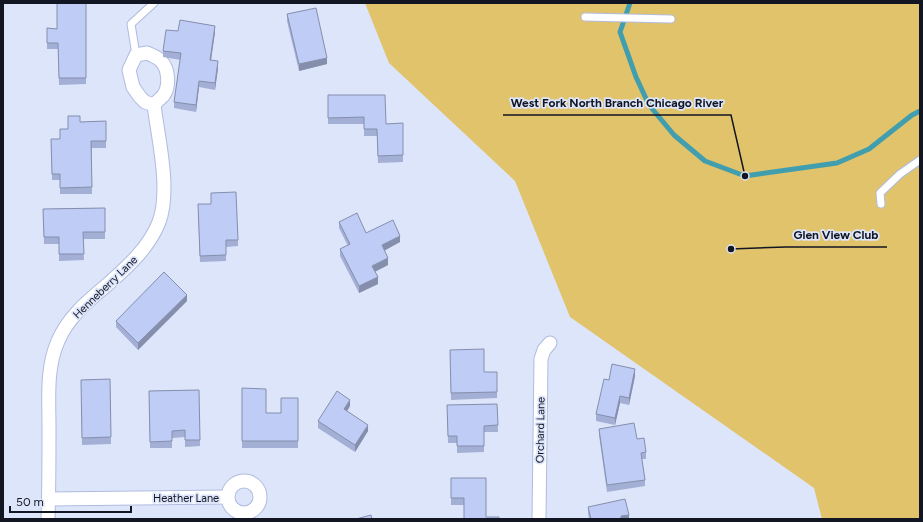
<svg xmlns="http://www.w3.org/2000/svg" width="923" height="522" viewBox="0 0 923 522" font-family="Figtree,sans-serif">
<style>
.green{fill:#e1c36b}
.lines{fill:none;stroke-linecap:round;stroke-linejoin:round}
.stream{stroke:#419eae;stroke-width:5}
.service-casing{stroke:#b0bcdf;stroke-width:9}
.minor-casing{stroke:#b0bcdf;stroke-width:15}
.service{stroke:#fff;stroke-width:7}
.minor{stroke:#fff;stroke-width:13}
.wall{fill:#a3afd4}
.shaded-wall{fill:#858fac}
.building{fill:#beccf6;stroke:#858fac}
.labels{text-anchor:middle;stroke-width:3.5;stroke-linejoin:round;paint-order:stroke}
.street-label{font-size:11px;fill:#121622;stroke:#dde5fb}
.leader{fill:none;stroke:#121622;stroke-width:1.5}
.callout-dot{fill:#121622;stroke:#dde5fb;stroke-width:1.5}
.callout-label{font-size:12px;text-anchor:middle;font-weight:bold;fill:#121622;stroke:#dde5fb;stroke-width:3.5;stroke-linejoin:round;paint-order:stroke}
</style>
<rect width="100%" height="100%" fill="#dde5fb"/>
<!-- green -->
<path class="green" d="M 365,3 L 920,3 L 920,519 L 822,519 L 814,488 L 570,317 L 515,181 L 389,63 Z"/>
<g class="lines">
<!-- stream -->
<path class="stream" d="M 630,3 L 620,32 L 636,77 L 649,105 L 674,135 L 705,161 L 745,176 L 837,163 L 869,149 L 912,115 L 920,111"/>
<!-- service casing -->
<g class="service-casing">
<g id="service">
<path d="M 585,17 L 671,19"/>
<path d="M 136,55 L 131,24 L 154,3"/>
<path d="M 881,204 L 880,193 L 900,174 L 920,160"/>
</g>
</g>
<!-- minor casing -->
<g class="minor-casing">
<g id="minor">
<path d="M 147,53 C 152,55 157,57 161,61 C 169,69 170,87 163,96 C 160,99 156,102 154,105 L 145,102 L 140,97 L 133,87 L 129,70 L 136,55 Z"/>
<circle cx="244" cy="497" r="16"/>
<path d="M 49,499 L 227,497"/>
<path d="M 48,519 C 49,489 49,458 49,428 C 49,399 46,368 58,341 C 68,317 88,301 107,285 C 127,267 149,248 159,222 C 171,190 158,138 154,105"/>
<path d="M 539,519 L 541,359 L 544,350 L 550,343"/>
</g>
</g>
<!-- service -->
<use href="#service" class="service"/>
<!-- minor -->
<use href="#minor" class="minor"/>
</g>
<!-- wall -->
<g class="wall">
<path d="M 86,3 L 86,84 L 59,85 L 58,49 L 47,49 L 47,28 L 57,29 Z"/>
<path d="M 287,14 L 327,64 L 299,71 L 287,21 Z"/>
<path d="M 178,31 L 215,32 L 211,60 L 218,68 L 215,90 L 199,87 L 196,112 L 174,108 L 174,102 L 181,60 L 163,57 L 163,51 Z"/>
<path d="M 328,95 L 386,124 L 403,123 L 403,162 L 378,163 L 377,136 L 364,136 L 364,124 L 328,124 Z"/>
<path d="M 106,121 L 106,148 L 92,148 L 92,194 L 60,194 L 60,180 L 52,180 L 51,139 L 60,139 L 68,129 L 80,122 Z"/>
<path d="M 105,208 L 105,239 L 83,239 L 84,260 L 59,261 L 59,244 L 44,244 L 43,209 Z"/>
<path d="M 198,211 L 238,240 L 238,246 L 226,247 L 226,261 L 200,262 Z"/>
<path d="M 339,222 L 366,233 L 400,242 L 384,250 L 388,265 L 375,272 L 378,284 L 359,293 L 340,256 L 340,249 L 348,246 L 339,228 Z"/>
<path d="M 187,301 L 138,350 L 116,327 L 116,321 Z"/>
<path d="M 450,350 L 484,372 L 497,392 L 497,398 L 451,400 Z"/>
<path d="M 635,376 L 629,405 L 620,403 L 615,425 L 596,421 L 596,414 L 609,380 Z"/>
<path d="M 110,379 L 111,444 L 82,445 L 81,380 Z"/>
<path d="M 242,388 L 266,413 L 281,413 L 298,398 L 298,448 L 242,448 Z"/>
<path d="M 199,390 L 200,446 L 185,447 L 185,437 L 172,438 L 172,448 L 150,448 L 149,391 Z"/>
<path d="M 497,404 L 498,432 L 484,432 L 484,452 L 457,453 L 457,443 L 448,443 L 447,405 Z"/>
<path d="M 350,406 L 347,411 L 368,431 L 355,452 L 318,428 L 318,421 Z"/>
<path d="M 599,429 L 637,439 L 646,452 L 646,459 L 642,459 L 645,480 L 645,486 L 607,492 L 599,435 Z"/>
<path d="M 451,478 L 486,478 L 464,519 L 464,505 L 451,505 Z"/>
<path d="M 588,507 L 629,519 L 589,519 L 588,513 Z"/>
</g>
<!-- shaded-wall -->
<g class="shaded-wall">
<path d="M 215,26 L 215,32 L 210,67 L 210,60 Z"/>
<path d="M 327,58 L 327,64 L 299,71 L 299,64 Z"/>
<path d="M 218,61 L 218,68 L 215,90 L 215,83 Z"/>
<path d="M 199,81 L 199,87 L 196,112 L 196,105 Z"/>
<path d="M 400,236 L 400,242 L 382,252 L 382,245 Z"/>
<path d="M 388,258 L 388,265 L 372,273 L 372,266 Z"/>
<path d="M 378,277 L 378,284 L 359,293 L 359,286 Z"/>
<path d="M 187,295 L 187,301 L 138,350 L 138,343 Z"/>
<path d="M 635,369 L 635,376 L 629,405 L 629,398 Z"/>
<path d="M 620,396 L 620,403 L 615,425 L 615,418 Z"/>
<path d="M 350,400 L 350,406 L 344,416 L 344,409 Z"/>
<path d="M 368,425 L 368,431 L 355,452 L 355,445 Z"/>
<path d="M 629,515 L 629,519 L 621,519 L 621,516 Z"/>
</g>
<!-- building -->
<g class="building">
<path d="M 57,3 L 86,3 L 86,78 L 59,78 L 58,43 L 47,43 L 47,28 L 57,29 Z"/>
<path d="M 316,8 L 327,58 L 299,64 L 287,14 Z"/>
<path d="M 180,20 L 215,26 L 210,60 L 218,61 L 215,83 L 199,81 L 196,105 L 174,102 L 181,53 L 163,51 L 166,30 L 178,31 Z"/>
<path d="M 328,95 L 385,95 L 386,124 L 403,123 L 403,155 L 378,156 L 377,129 L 364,129 L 364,117 L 328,118 Z"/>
<path d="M 68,116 L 80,116 L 80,122 L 106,121 L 106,141 L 91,141 L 92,187 L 60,188 L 60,174 L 52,174 L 51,139 L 60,139 L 60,129 L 68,129 Z"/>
<path d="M 236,192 L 238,240 L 226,240 L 226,255 L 200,256 L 198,204 L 211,204 L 211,193 Z"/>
<path d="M 105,208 L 105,232 L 83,232 L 84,254 L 59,254 L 59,237 L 44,237 L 43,209 Z"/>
<path d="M 357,213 L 366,233 L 393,220 L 400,236 L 382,245 L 388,258 L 372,266 L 378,277 L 359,286 L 340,249 L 350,244 L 339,222 Z"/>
<path d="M 164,272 L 187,295 L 138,343 L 116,321 Z"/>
<path d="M 484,349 L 484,372 L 497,372 L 497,392 L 451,393 L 450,350 Z"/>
<path d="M 612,364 L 635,369 L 629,398 L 620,396 L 615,418 L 596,414 L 604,379 L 609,380 Z"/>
<path d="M 110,379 L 111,437 L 82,438 L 81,380 Z"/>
<path d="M 242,388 L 266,389 L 266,413 L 281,413 L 281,398 L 298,398 L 298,441 L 242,441 Z"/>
<path d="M 199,390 L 200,440 L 185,440 L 185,430 L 172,431 L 172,441 L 150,442 L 149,391 Z"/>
<path d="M 337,391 L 350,400 L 344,409 L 368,425 L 355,445 L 318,421 Z"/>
<path d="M 497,404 L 498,425 L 484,426 L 484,446 L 457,446 L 457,436 L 448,436 L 447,405 Z"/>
<path d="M 634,423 L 637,439 L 644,438 L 646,452 L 641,453 L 645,480 L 607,485 L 599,429 Z"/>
<path d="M 451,478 L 486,478 L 486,517 L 499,517 L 499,519 L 464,519 L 464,498 L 451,498 Z"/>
<path d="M 625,499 L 629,515 L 621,516 L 621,519 L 591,519 L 588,507 Z"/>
<path d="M 371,515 L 372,519 L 356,519 Z"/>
</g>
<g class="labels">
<!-- street labels -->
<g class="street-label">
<text transform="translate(105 287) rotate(-44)" y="4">Henneberry Lane</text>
<text transform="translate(540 430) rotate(-89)" y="4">Orchard Lane</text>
<text x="186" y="502">Heather Lane</text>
</g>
</g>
<!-- callouts -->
<path class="leader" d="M745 176L731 115H503M731 249L786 247H887"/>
<g class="callout-dot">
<circle cx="745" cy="176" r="4"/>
<circle cx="731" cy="249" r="4"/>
</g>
<g class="callout-label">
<text x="617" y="107">West Fork North Branch Chicago River</text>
<text x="836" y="239">Glen View Club</text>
</g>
<!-- border -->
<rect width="923" height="522" fill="none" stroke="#121622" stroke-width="8"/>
<!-- scale -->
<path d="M10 506v6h121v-6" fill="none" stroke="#121622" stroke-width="2"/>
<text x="16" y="506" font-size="12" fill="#121622" stroke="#dde5fb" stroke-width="3" paint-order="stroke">50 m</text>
</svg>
